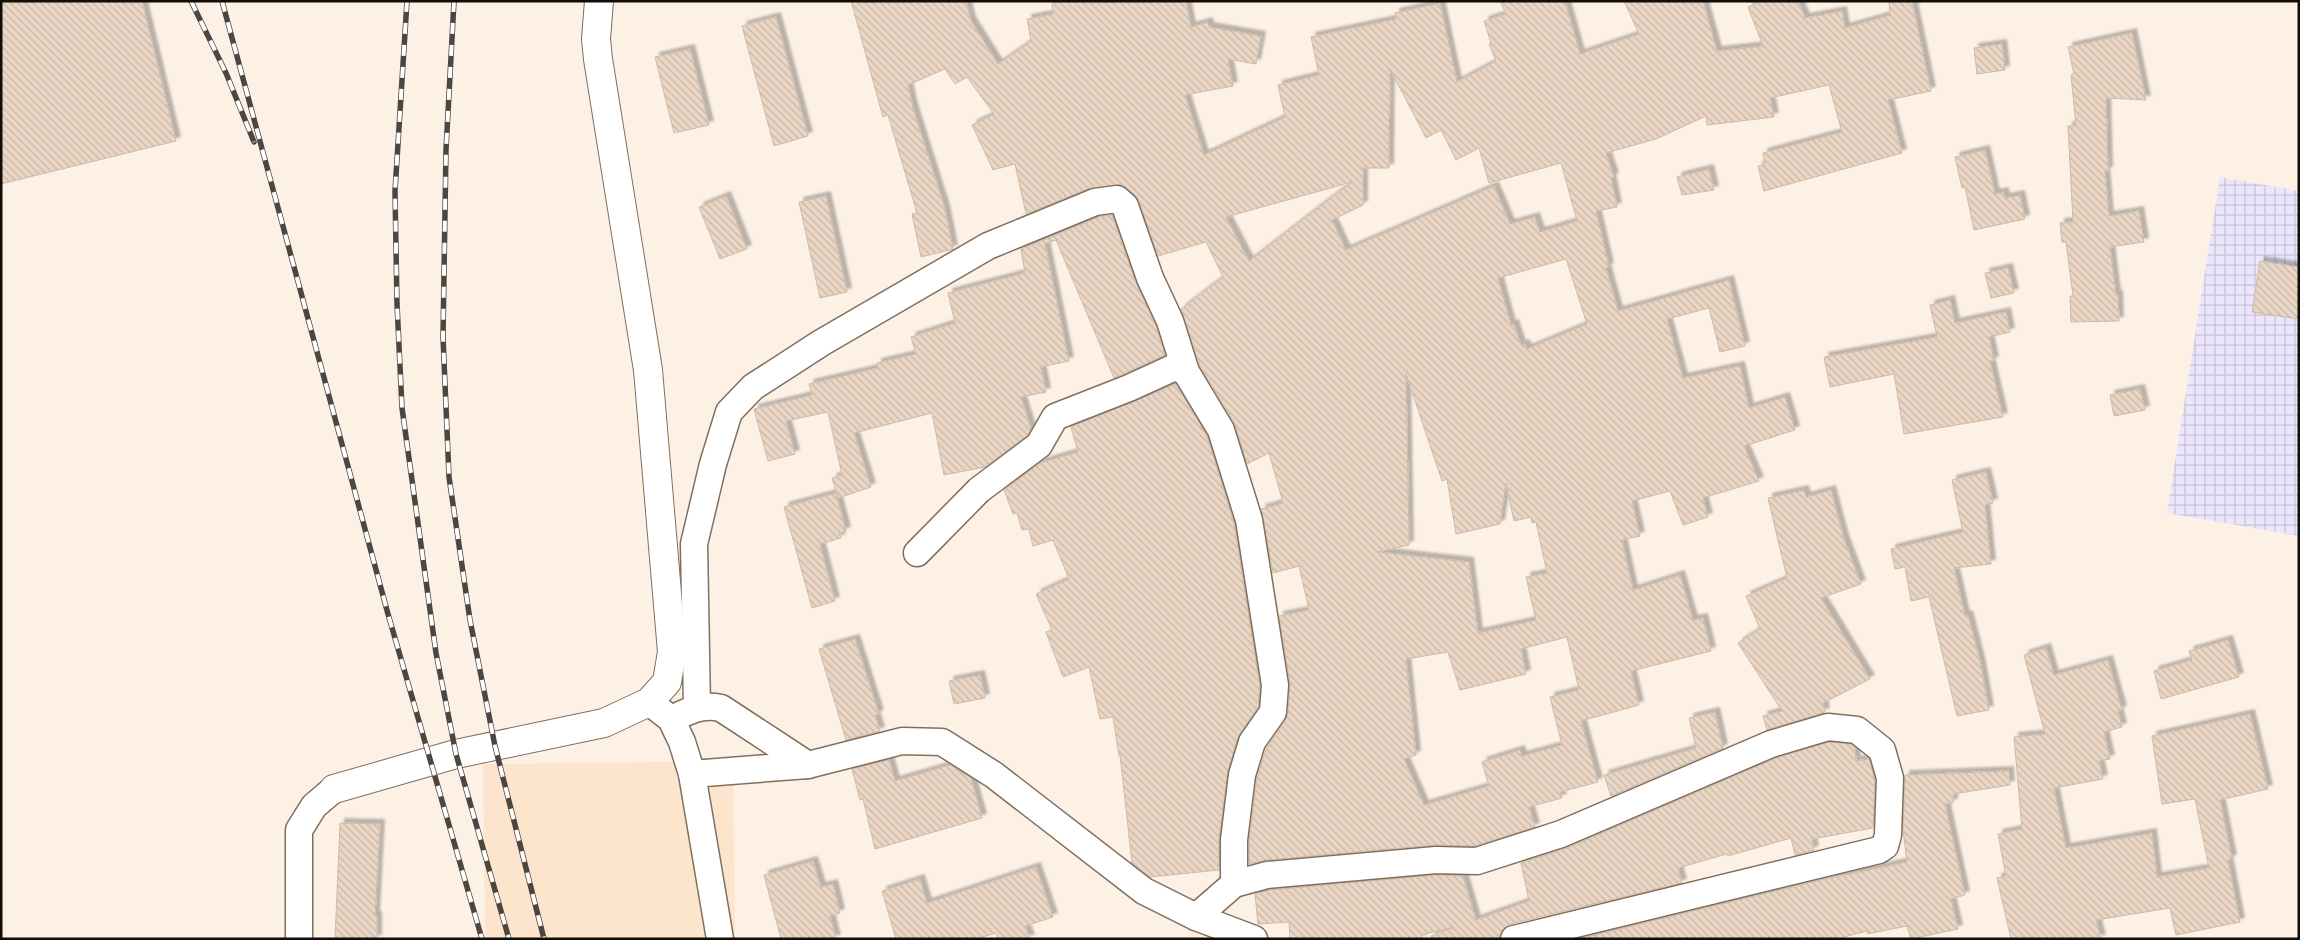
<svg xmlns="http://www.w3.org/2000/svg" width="2300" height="940" viewBox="0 0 2300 940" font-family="Signika,sans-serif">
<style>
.built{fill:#fde4cc}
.industrial{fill:url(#industrial-grid)}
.building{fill:url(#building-back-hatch);stroke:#cdbaa9;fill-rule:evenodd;filter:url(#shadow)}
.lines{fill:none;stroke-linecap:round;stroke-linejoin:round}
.minor-casing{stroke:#806f5f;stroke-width:29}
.tertiary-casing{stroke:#806f5f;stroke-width:30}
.minor{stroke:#fff;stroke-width:26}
.tertiary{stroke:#fff;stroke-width:28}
.rail-casing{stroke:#4d463f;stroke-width:5.5}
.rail{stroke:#fff;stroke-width:4;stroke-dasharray:11;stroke-linecap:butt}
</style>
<defs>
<pattern id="industrial-grid" width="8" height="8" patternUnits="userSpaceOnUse" patternTransform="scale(1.25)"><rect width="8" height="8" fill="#ebe6fc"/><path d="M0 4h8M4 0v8" fill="none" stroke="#c8c4d6"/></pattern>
<pattern id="building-back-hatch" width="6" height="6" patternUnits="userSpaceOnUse" patternTransform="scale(1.25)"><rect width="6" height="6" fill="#ead6c4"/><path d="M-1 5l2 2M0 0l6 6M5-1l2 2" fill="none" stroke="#c8b6a7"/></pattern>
<filter id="shadow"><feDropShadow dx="4.5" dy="-4.5" stdDeviation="1" flood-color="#0004"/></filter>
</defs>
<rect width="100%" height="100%" fill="#fdf1e6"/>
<!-- built -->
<path class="built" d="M 733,761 L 735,939 L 485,939 L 483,764 Z"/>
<!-- industrial -->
<path class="industrial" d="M 2220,177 L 2299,191 L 2299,536 L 2167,513 Z"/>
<!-- building -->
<g class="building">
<path d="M 1,1 L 142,1 L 176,141 L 1,184 Z"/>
<path d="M 851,1 L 966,1 L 971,21 L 998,64 L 1031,41 L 1027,19 L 1053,14 L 1052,3 L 1062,1 L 1186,1 L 1191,27 L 1208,22 L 1209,27 L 1261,36 L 1256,64 L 1228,59 L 1233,86 L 1185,95 L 1204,155 L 1285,117 L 1278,85 L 1319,75 L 1311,37 L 1396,19 L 1395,13 L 1440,3 L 1457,82 L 1496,61 L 1489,44 L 1491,43 L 1484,21 L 1506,14 L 1500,1 L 1565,1 L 1580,54 L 1639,34 L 1624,1 L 1703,1 L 1717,51 L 1763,46 L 1748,7 L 1762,1 L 1798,1 L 1805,18 L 1842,11 L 1845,28 L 1890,15 L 1889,1 L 1912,1 L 1931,91 L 1888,100 L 1902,153 L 1764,191 L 1758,166 L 1765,164 L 1763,153 L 1842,132 L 1829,85 L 1770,98 L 1774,117 L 1707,125 L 1706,116 L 1656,139 L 1606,153 L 1614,177 L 1611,178 L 1617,207 L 1596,211 L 1609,267 L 1606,268 L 1618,311 L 1729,280 L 1745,346 L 1720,352 L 1709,308 L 1667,319 L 1683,378 L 1740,366 L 1749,408 L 1785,397 L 1795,430 L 1744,446 L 1759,481 L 1703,498 L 1708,517 L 1683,525 L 1670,491 L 1632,501 L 1640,536 L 1622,540 L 1633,590 L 1680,575 L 1693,620 L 1703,618 L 1711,651 L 1631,671 L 1639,705 L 1581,721 L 1598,782 L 1560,792 L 1562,798 L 1529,807 L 1535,827 L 1475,846 L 1435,845 L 1266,860 L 1249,864 L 1249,841 L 1257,778 L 1266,749 L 1285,721 L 1288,713 L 1290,683 L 1279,616 L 1309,610 L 1299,566 L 1273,573 L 1261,509 L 1283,503 L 1269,453 L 1247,464 L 1234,422 L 1200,366 L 1181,309 L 1223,277 L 1206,242 L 1158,256 L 1139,201 L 1135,195 L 1122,185 L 1090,188 L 1026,214 L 1015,164 L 993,170 L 972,125 L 994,114 L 967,77 L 955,84 L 945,69 L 908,85 L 913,108 L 945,209 L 953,249 L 921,257 L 912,214 L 917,213 L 888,115 L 883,117 ZM 1390,69 L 1426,138 L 1441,130 L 1456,160 L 1479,148 L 1489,183 L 1561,163 L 1577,221 L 1540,232 L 1535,217 L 1510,224 L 1494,186 L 1346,250 L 1332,220 L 1363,205 L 1363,168 L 1389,168 ZM 1352,182 L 1324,203 L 1249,261 L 1226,217 ZM 1566,259 L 1587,324 L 1527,349 L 1525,344 L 1521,345 L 1514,324 L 1511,325 L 1498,278 ZM 1406,374 L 1442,481 L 1447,479 L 1456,534 L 1500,524 L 1506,483 L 1514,521 L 1531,517 L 1532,523 L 1536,522 L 1547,573 L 1526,577 L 1536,620 L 1478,633 L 1469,562 L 1378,552 L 1409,545 ZM 1567,637 L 1579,690 L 1550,697 L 1562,745 L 1522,756 L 1520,750 L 1482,762 L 1489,786 L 1424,805 L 1404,759 L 1416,755 L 1406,659 L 1448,652 L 1460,690 L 1526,674 L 1521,649 Z"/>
<path d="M 776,17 L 808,136 L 774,146 L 742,26 Z"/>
<path d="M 2132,33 L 2146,100 L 2106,98 L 2108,171 L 2105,171 L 2109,216 L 2139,211 L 2144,242 L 2110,247 L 2116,295 L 2118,295 L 2119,321 L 2071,322 L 2070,296 L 2073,296 L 2066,242 L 2062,242 L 2060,223 L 2073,222 L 2068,126 L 2076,126 L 2071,75 L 2074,74 L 2068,47 Z"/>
<path d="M 2002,44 L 2005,70 L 1977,74 L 1974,48 Z"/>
<path d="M 690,49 L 709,125 L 674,133 L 655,57 Z"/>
<path d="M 1985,150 L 1995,194 L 2004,192 L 2005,198 L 2020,195 L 2025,219 L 1974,230 L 1965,187 L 1962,188 L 1955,157 Z"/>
<path d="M 1709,169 L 1714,190 L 1682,195 L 1677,177 Z"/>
<path d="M 726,196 L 747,249 L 720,259 L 699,207 Z"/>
<path d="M 826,196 L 847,292 L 820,298 L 799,202 Z"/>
<path d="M 1112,215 L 1136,283 L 1156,326 L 1165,355 L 1114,378 L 1056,240 L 1045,244 L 1069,361 L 1041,367 L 1046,392 L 1021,397 L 1031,429 L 1028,435 L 985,467 L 944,475 L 932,413 L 854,433 L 871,487 L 838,498 L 832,478 L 842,475 L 828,412 L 786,421 L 795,454 L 768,461 L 754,409 L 812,395 L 809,384 L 878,368 L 877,363 L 916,354 L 911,337 L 955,323 L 948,293 L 1025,273 L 1021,249 L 1099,217 Z"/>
<path d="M 2260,261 L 2299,267 L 2299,319 L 2252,312 Z"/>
<path d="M 2008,268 L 2014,293 L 1991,298 L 1985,273 Z"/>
<path d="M 1950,300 L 1955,323 L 2006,312 L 2010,332 L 1989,337 L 1994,361 L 1990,361 L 2003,417 L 1904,434 L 1894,374 L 1830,387 L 1824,357 L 1937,337 L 1930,305 Z"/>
<path d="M 1176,384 L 1207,436 L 1234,523 L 1260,686 L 1258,707 L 1238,737 L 1228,771 L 1219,838 L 1219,870 L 1150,877 L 1132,863 L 1120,755 L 1119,756 L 1113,717 L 1100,719 L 1089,667 L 1063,677 L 1046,632 L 1052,630 L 1036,594 L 1069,579 L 1053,540 L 1033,546 L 1029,529 L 1022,530 L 1017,513 L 1013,514 L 1004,490 L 1040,463 L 1078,452 L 1071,427 Z"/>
<path d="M 2140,389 L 2145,410 L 2114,416 L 2110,395 Z"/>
<path d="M 1986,472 L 1993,503 L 1985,505 L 1991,564 L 1954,568 L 1965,616 L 1968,615 L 1980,661 L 1989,710 L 1957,716 L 1929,597 L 1911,601 L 1905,567 L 1895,569 L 1891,549 L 1963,532 L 1952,480 Z"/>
<path d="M 1804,490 L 1806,497 L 1831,490 L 1844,539 L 1861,584 L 1821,598 L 1870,679 L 1823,703 L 1825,712 L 1767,730 L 1763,716 L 1782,711 L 1738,643 L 1760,629 L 1746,596 L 1787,578 L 1768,498 Z"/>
<path d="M 836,493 L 846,531 L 839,533 L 841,538 L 820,544 L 835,601 L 812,608 L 784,507 Z"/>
<path d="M 855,639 L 879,714 L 875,715 L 880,731 L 846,740 L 819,649 Z"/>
<path d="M 2228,640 L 2239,677 L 2161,699 L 2154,671 L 2192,660 L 2189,651 Z"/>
<path d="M 2046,648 L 2054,675 L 2108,660 L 2122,710 L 2118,711 L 2122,727 L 2104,732 L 2110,759 L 2099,761 L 2103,779 L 2054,788 L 2066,848 L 2152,833 L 2157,877 L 2209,868 L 2195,799 L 2162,804 L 2152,736 L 2250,714 L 2268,789 L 2220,800 L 2232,859 L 2228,860 L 2240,922 L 2176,935 L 2170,908 L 2096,920 L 2101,939 L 2011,939 L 1997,878 L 2006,876 L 1998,834 L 2022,829 L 2014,737 L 2045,734 L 2024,655 Z"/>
<path d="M 980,675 L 985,698 L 954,704 L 949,681 Z"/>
<path d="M 1715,712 L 1723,748 L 1611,796 L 1604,775 L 1696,748 L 1689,718 Z"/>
<path d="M 1829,742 L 1851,744 L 1855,748 L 1856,761 L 1869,759 L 1875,780 L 1873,828 L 1812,839 L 1814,850 L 1795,855 L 1791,838 L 1728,856 L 1727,854 L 1678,868 L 1682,883 L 1510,924 L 1503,929 L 1500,937 L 1493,939 L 1431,939 L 1431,936 L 1454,927 L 1421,935 L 1422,939 L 1290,939 L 1289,922 L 1258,924 L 1255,894 L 1270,890 L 1436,875 L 1463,876 L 1476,920 L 1529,901 L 1521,863 L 1567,848 L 1776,758 Z"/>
<path d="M 889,760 L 895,781 L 950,765 L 971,778 L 982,818 L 875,849 L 863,799 L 860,800 L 852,769 Z"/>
<path d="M 2009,771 L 2010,785 L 1953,794 L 1953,803 L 1945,804 L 1965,895 L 1951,899 L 1958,929 L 1911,939 L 1907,926 L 1867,934 L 1867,931 L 1837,939 L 1578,939 L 1821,880 L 1907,862 L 1903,830 L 1905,775 Z"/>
<path d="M 340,823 L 380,824 L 375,916 L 377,916 L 377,939 L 335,939 Z"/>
<path d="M 813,861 L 821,887 L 833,884 L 840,913 L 830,916 L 836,939 L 781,939 L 764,875 Z"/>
<path d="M 1036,867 L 1053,917 L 1025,926 L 1030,939 L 998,939 L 996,933 L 976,939 L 896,939 L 882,891 L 920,879 L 927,903 Z"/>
</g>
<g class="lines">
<!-- minor casing -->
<g class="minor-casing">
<g id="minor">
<path d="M 917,553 L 979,490 L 1039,445 L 1055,417 L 1129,388 L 1175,367 L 1186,372"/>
<path d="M 649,702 L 671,719 L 682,742 L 692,774 L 720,939"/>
<path d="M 697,708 L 694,544 L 713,464 L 729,412 L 753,387 L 821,343 L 988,246 L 1095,202 L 1117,199 L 1125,206 L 1150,278 L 1170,321 L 1186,372 L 1221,430 L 1249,520 L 1275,685 L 1273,712 L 1252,742 L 1242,775 L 1234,840 L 1234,884"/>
<path d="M 680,715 C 695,708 705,705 721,708 L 808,765"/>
<path d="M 692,774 L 808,765 L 902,741 L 942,742 L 994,775 L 1144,891 L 1196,917 L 1254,939"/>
<path d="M 1196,917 L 1234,884 L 1267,875 L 1436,860 L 1477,861 L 1561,834 L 1771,744 L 1828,727 L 1857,730 L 1882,750 L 1890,778 L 1888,835 L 1885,846 L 1879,850 L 1514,939"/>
<path d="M 299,939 L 299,830 L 314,806 L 334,789"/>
</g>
</g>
<!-- tertiary casing -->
<g class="tertiary-casing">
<path id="tertiary" d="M 334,789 L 456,754 L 604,723 L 649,702 L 667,682 L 672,652 L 648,370 L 598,59 L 596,39 L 599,1"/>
</g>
<!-- minor -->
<use href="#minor" class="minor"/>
<!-- tertiary -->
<use href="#tertiary" class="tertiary"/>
<!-- rail casing -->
<g class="rail-casing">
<g id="rail">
<path d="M 191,1 L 226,73 L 254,142"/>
<path d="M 222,1 L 388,614 L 482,939"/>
<path d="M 407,1 L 395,191 L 397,304 L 402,408 L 436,653 L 456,754 L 509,939"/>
<path d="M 454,1 L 446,150 L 443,337 L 449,477 L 470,620 L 495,746 L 544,939"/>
</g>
</g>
<!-- rail -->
<use href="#rail" class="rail"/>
</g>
<!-- border -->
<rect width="2300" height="940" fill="none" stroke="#120c06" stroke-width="5"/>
</svg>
